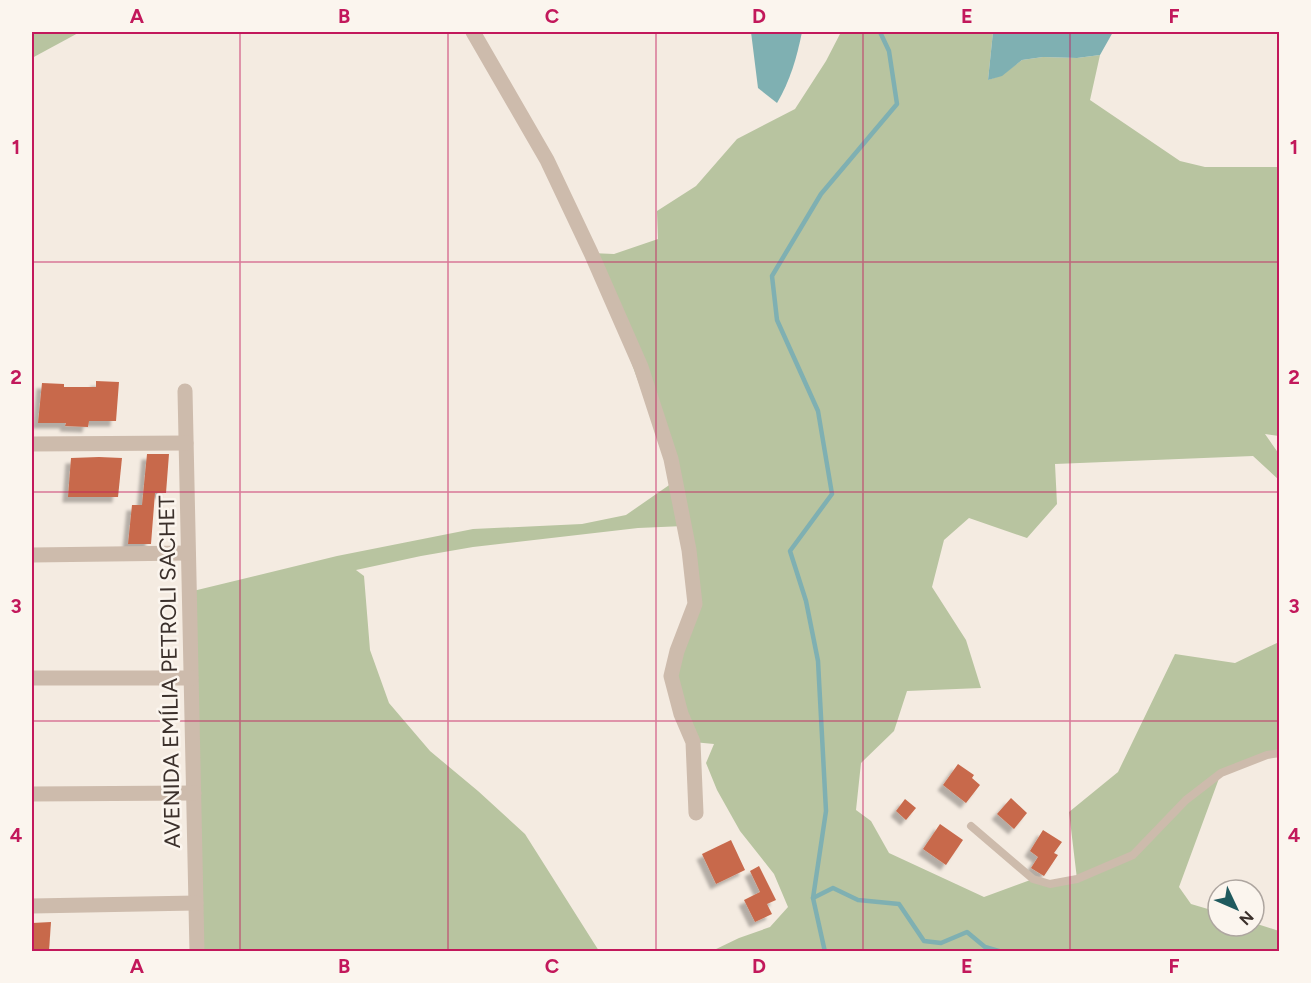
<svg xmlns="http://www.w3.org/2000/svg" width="1311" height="983" viewBox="0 0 1311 983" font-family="Figtree,sans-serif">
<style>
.green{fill:#b8c4a0}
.water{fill:#7fb0b2}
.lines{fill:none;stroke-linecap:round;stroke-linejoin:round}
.stream{stroke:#7fb0b2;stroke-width:4.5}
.building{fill:#c8694b;filter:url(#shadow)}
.lane{stroke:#cdbbac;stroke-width:8}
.street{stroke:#cdbbac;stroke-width:15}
.grid{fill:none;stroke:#c2185b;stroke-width:1.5;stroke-opacity:0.55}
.labels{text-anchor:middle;stroke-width:5;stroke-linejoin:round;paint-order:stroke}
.street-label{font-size:22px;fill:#3b302b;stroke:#fbf5ee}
.neatline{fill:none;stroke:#c2185b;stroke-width:2}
.grid-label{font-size:20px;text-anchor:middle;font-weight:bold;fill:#c2185b}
</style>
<defs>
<filter id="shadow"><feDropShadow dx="-5.5" dy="5.5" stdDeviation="1.5" flood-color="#0004"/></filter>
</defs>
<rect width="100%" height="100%" fill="#f4ebe1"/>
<!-- green -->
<g class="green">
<path d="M 32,32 L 80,32 L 32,58 Z"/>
<path d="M 841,32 L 993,32 L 988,80 L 1002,75 L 1022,60 L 1043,57 L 1077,58 L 1100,55 L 1090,100 L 1180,161 L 1205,167 L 1279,167 L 1279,436 L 1265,434 L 1279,454 L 1279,480 L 1253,456 L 1055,464 L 1057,504 L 1027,538 L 969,518 L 944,540 L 932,587 L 966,640 L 981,688 L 907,691 L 894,731 L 861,763 L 856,810 L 871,821 L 889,853 L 984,897 L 1033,879 L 1050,884 L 1077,879 L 1069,812 L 1118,772 L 1175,654 L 1235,663 L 1279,642 L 1279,753 L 1221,773 L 1179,887 L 1191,904 L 1218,912 L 1218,926 L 1254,926 L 1254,923 L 1279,931 L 1279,951 L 712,951 L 739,938 L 770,927 L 788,907 L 774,874 L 740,831 L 717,790 L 706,763 L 714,744 L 693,742 L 671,676 L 695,604 L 684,526 L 638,528 L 473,547 L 421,556 L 356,570 L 364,576 L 370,650 L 389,703 L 430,751 L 478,791 L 525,834 L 599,951 L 202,951 L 193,591 L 337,556 L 473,529 L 582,524 L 626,515 L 675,481 L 591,253 L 614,254 L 658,239 L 657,211 L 696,186 L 737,139 L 795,109 L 826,61 Z"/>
</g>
<!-- water -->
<g class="water">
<path d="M 751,32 L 802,32 C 797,57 790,81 777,103 L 758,88 Z"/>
<path d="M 993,32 L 1113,32 L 1100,55 L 1077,58 L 1043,57 L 1022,60 L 1002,76 L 988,80 Z"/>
</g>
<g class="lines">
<!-- stream -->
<g class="stream">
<path d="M 813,898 L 833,888 L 858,900 L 899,904 L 924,941 L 941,943 L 967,932 L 985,947 L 1002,952"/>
<path d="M 825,952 L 813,898 L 826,811 L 818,661 L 806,601 L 790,551 L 832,494 L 818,411 L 777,320 L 772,276 L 821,194 L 897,104 L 889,51 L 880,32"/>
</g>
</g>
<!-- building -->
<g class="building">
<path d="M 96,381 L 119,382 L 116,421 L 89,421 L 88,427 L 65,426 L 66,423 L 38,423 L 42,383 L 64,384 L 64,387 L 96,387 Z"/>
<path d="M 147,454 L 169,454 L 166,493 L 155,493 L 151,544 L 128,544 L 132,505 L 142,505 Z"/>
<path d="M 99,457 L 122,458 L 118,497 L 68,497 L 71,458 Z"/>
<path d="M 958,764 L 974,775 L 972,778 L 980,785 L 966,803 L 943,785 Z"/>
<path d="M 1011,798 L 1027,813 L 1014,829 L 997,814 Z"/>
<path d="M 905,799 L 916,808 L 906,820 L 896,811 Z"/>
<path d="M 940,824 L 963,840 L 946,865 L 923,849 Z"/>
<path d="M 1043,830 L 1062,842 L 1054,853 L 1058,855 L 1044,876 L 1031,868 L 1038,857 L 1030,851 Z"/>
<path d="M 731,840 L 745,870 L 716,884 L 702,854 Z"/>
<path d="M 759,866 L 776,900 L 767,904 L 772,914 L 755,922 L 744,900 L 760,892 L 750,871 Z"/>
<path d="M 51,922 L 49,951 L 32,951 L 32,923 Z"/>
</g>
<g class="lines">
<!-- lane -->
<path class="lane" d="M 971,826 L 1033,879 L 1050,884 L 1077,879 L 1133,855 L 1186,800 L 1221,773 L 1267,755 L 1280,753"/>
<!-- street -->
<g class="street">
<path d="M 473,32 L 547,160 L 591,253 L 641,367 L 671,459 L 689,550 L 695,604 L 677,651 L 671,676 L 681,714 L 693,742 L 696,813"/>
<path d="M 185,391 L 197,952"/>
<path d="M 32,444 L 186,443"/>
<path d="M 32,555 L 188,553"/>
<path d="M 32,678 L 191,678"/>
<path d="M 32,794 L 194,793"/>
<path d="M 32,906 L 196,903"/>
</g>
</g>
<!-- grid -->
<path class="grid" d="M 240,32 L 240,952M 448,32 L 448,952M 656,32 L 656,952M 863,32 L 863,952M 1070,32 L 1070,952M 32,262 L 1280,262M 32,492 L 1280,492M 32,721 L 1280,721"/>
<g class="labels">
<!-- street labels -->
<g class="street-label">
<text transform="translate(169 672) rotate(-91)" y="8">AVENIDA EMÍLIA PETROLI SACHET</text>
</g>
</g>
<!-- border -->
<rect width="1311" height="983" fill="none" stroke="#fbf5ee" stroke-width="66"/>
<!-- north arrow -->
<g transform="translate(1236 908) rotate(134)"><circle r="28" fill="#fbf5ee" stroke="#aea6a0" stroke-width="1.5"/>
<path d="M0-4.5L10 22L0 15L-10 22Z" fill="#1f5a5e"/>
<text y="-9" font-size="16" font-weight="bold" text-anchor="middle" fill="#3b302b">N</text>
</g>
<rect x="33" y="33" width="1245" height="917" class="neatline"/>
<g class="grid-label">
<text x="137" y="23">A</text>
<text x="344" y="23">B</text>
<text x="552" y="23">C</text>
<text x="759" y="23">D</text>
<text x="967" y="23">E</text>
<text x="1174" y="23">F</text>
<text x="16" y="154">1</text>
<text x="1294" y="154">1</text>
<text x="16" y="384">2</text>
<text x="1294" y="384">2</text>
<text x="16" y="613">3</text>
<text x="1294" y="613">3</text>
<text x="16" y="842">4</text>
<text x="1294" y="842">4</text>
<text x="137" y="973">A</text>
<text x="344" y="973">B</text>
<text x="552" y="973">C</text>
<text x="759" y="973">D</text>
<text x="967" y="973">E</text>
<text x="1174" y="973">F</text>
</g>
</svg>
